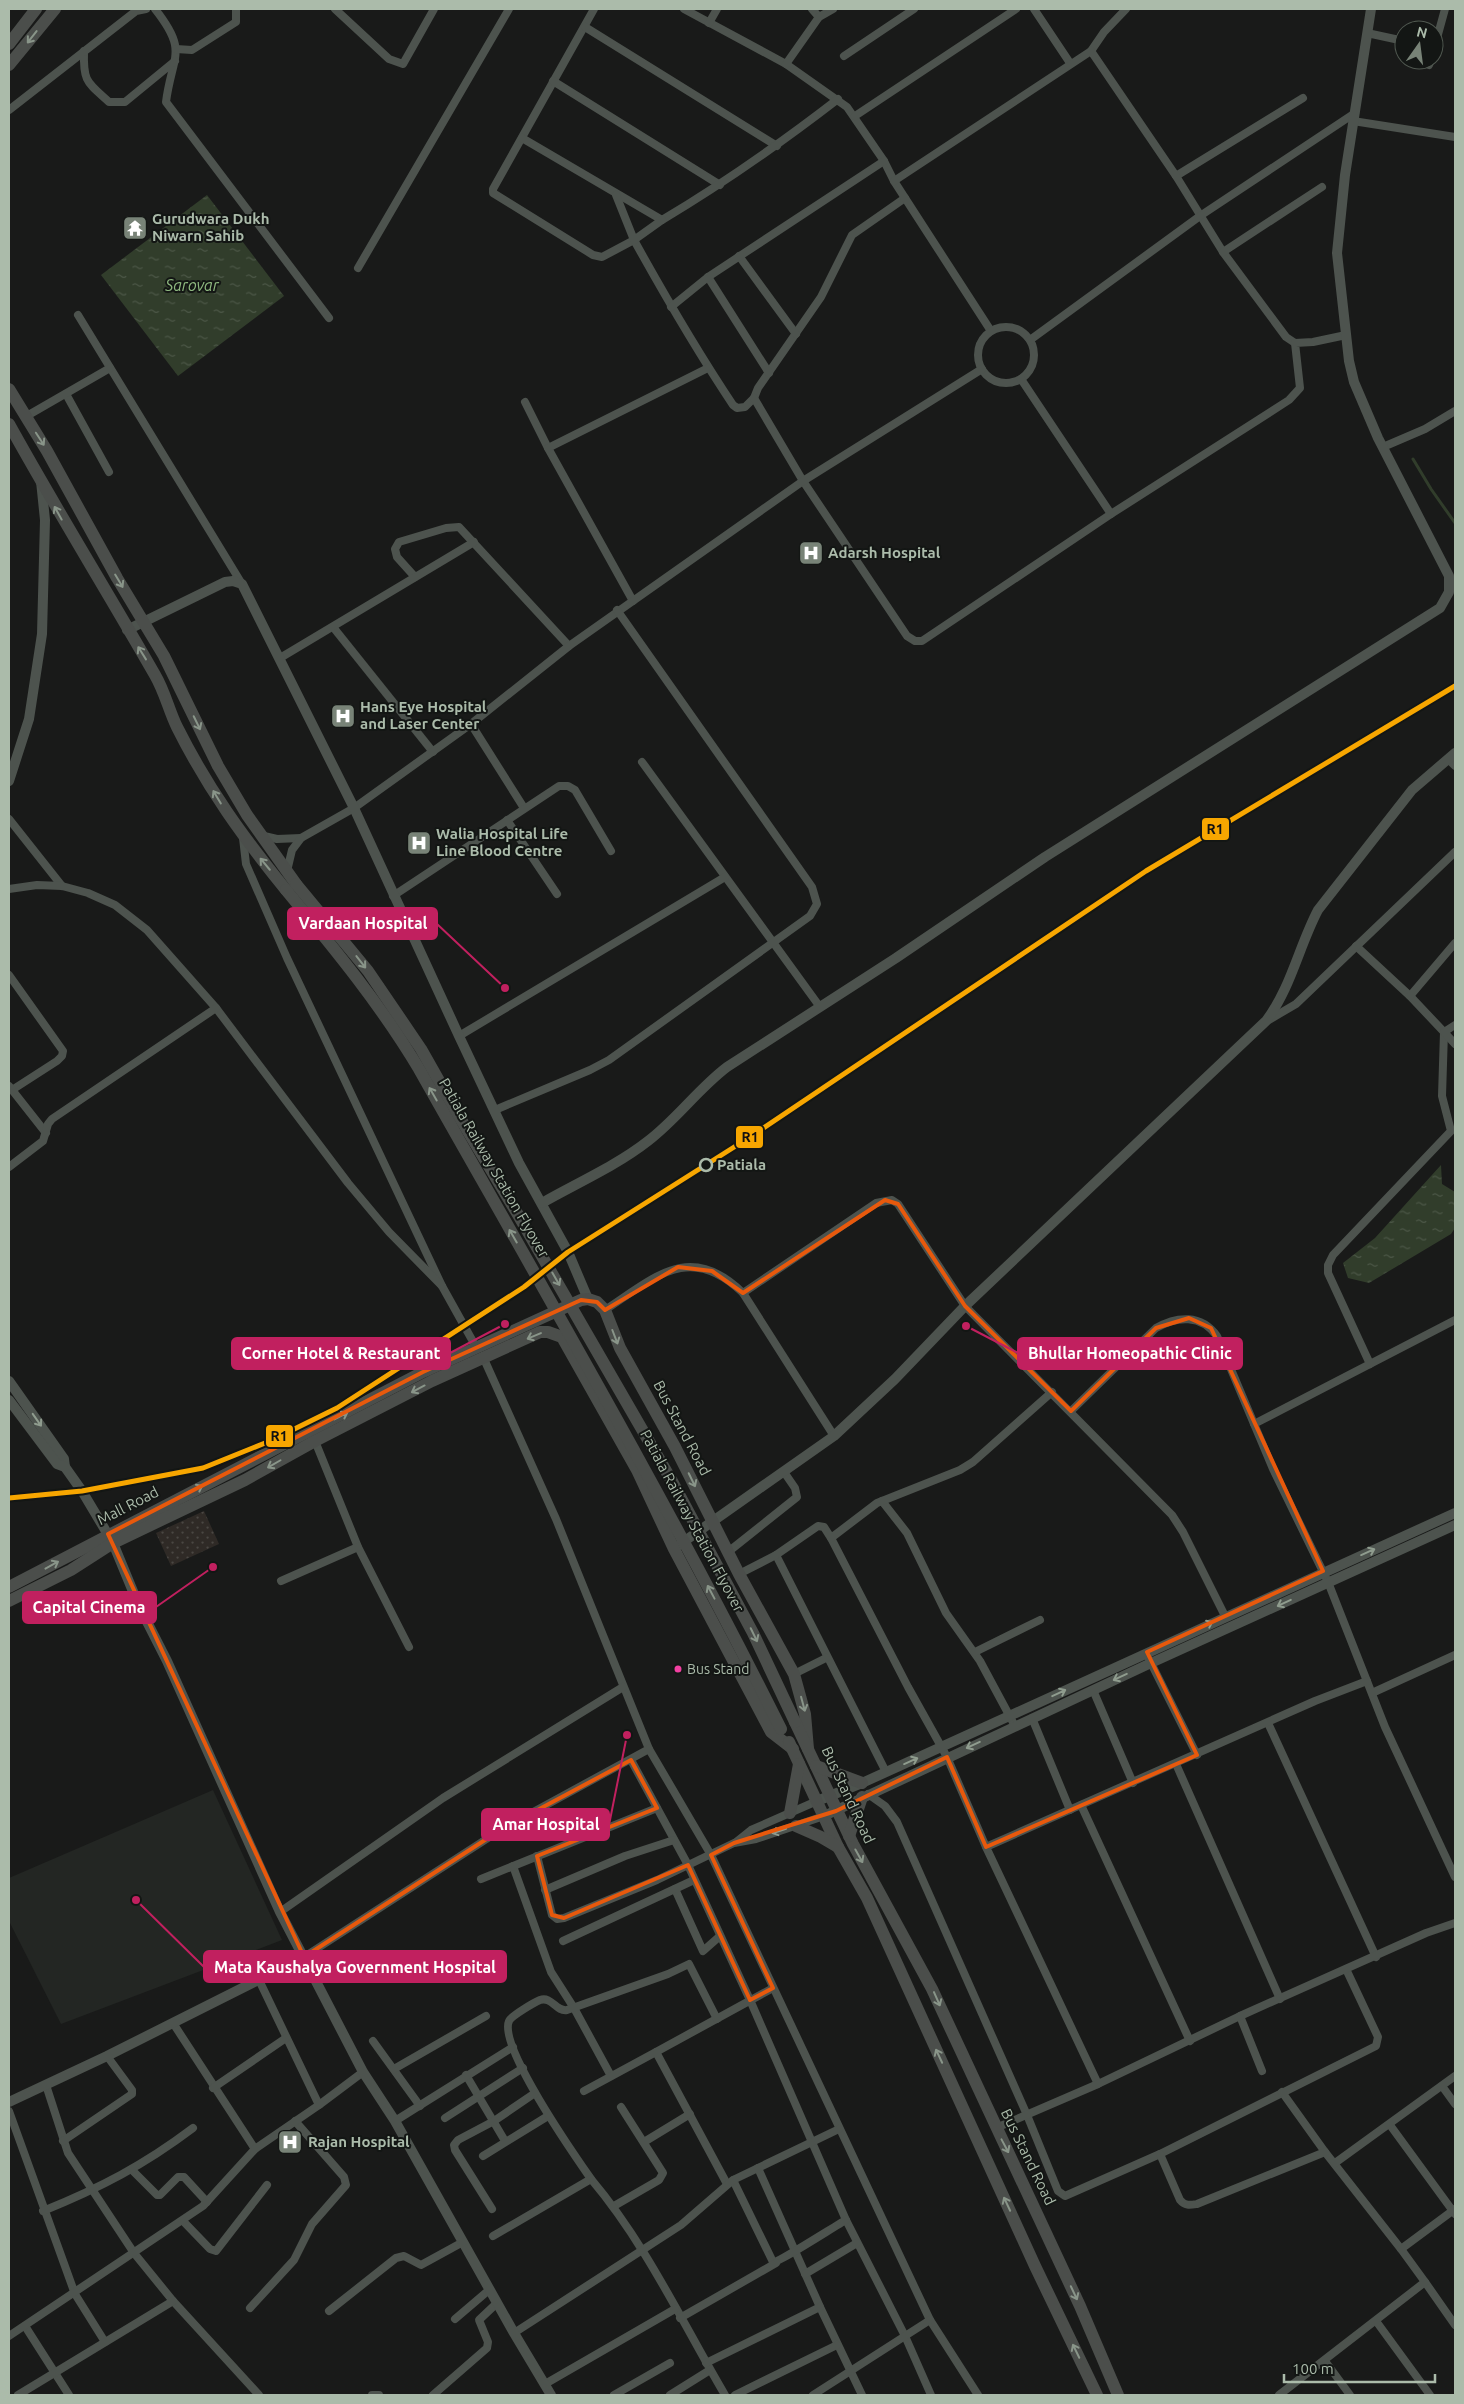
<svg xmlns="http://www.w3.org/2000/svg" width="1464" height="2404" font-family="Ubuntu,sans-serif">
<defs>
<pattern id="grass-dots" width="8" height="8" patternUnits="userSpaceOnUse" patternTransform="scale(1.25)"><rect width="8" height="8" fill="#2f2a26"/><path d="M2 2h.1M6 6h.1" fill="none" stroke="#4a4743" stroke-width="1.8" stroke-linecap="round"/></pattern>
<pattern id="water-ripples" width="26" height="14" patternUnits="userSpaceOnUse" patternTransform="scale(1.25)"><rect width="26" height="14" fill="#313d2b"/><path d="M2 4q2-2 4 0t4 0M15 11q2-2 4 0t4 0" fill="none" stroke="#4c5747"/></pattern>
</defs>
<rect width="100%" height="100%" fill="#191a19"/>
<!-- built -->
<path fill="#232623" d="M213,1790l69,150 -221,84 -52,-103v-43z"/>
<!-- grass -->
<path fill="url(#grass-dots)" d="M204,1511l15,33 -48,22 -15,-33z"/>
<!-- water -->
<g fill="url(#water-ripples)">
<path d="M207,195l77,101 -106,80 -77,-101z"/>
<path d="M1441,1165l1,19 13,8v36l-4,6 -82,49 -21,-5 -5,-15 32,-25z"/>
</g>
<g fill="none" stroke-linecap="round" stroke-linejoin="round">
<!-- stream -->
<path stroke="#313d2b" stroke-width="3" d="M1413,459l18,30 24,34"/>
<!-- minor -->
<g stroke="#4d534e" stroke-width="8">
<path d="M155,9c34,43 17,46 11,93l163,216"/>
<path d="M335,9l54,50 14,5 31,-55"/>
<path d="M594,9l-101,180v4l100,62 9,2 32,-17c31,56 63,111 99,165l4,3 8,-1 9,-9 4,-10 63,-91 31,-62 53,-37"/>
<path d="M684,9l102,55 61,43 37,54 10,20 97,150"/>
<path d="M812,9l7,8"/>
<path d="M1034,9l36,54"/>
<path d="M709,23l8,-14"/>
<path d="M585,27l192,119"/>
<path d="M1367,33l37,8"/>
<path d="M176,49l16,1 44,-28v-13"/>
<path d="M1434,49l11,-40"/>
<path d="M84,51c-1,31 3,31 25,51h16l50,-41"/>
<path d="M1091,51l13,-19 22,-23"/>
<path d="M844,56l70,-47"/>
<path d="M786,64l33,-47 14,-8"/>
<path d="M1429,65l2,-5"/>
<path d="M553,81l167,104"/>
<path d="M9,110l127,-99 10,-2"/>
<path d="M855,116l161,-107"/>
<path d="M1353,121l102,16"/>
<path d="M522,138l140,82c62,-37 119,-77 176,-121"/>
<path d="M1176,176l127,-78"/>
<path d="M894,181l197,-130 85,125 47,76 63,85 9,6"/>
<path d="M616,195l18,45 28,-20"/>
<path d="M1223,252l99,-65"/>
<path d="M739,256l57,78"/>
<path d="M358,268l151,-259"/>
<path d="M708,277l61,96"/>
<path d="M671,307l37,-30 176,-116"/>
<path d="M78,315l164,269"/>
<circle cx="1006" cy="355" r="28"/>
<path d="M1030,340l170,-124 155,-103"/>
<path d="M1021,379l90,135"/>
<path d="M66,394l43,78"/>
<path d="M754,398l49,83 104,155 8,5h7l189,-127 178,-114 11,-12 -5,-45 18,-1 33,-7"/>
<path d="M525,402l23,46 85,153"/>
<path d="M25,417l85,-49"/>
<path d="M1383,447l42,-18 30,-18"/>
<path d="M548,448l160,-80"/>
<path d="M415,577l-18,-20 -2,-8 4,-7 47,-14 13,-1 110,119"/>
<path d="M333,627l100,125"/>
<path d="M280,658l194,-116"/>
<path d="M471,724l53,84"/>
<path d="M1448,759l7,7"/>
<path d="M642,762l178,245"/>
<path d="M9,819l53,67"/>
<path d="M507,820l50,74"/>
<path d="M264,836l13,3 24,-1"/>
<path d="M243,838l3,26 41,94 155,328 34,61"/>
<path d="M287,871l5,-21 9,-12 53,-30 117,-84 98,-78 234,-165 179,-112"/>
<path d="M9,889l28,-4 25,1 26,7 27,12 32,25 69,78 132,175 41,49 53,54"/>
<path d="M393,896l166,-110h9l7,4 36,61"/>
<path d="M1356,946l54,50 34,36 -2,64 9,35 -118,124 -5,10v8l42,91"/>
<path d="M9,975l54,76 -1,5 -5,5 -45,29"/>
<path d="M1410,996l45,-53"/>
<path d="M1267,1021l29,-17 159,-152"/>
<path d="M1455,1025l-11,7 11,12"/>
<path d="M459,1036l266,-159"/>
<path d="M9,1086l37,47"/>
<path d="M495,1110l95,-40 19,-10 201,-144 7,-12 -5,-17 -195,-277"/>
<path d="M9,1167l34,-26 5,-17 4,-5 164,-111"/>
<path d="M743,1293l91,143"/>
<path d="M605,1310c49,-32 85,-69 138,-17l133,-90 16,-3 6,4 67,102 207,209 11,17 42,84"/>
<path d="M484,1359l72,160 93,230"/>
<path d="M1071,1411l85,-83c21,-12 45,-14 61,8l56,133 55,113 57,145 70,150"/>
<path d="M1254,1424l201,-104"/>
<path d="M315,1441l43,106 51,100"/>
<path d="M882,1501l25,32 39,80 34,48 35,65"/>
<path d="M831,1538l77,149 39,70 39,90"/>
<path d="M728,1552l69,-55 -2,-9 -11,-16"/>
<path d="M776,1555l110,217"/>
<path d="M739,1574l37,-19 42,-29 6,1 7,11 46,-35 83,-33 13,-8 79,-70"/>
<path d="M281,1581l77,-34"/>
<path d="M975,1652l65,-32"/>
<path d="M1149,1659l48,96"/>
<path d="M794,1674l32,-16"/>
<path d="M1093,1690l40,93"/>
<path d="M1372,1693l83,-38"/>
<path d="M1032,1718l38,92"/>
<path d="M1268,1723l108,234"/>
<path d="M631,1760l57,105 62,135 96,220 59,116 26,59"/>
<path d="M1176,1764l104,235"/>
<path d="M868,1794l17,12 12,16 130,293 31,76 7,5 95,-42 216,-108 2,-9 -32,-68"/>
<path d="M1081,1805l109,236"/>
<path d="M736,1842l15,-12 66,-29"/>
<path d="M537,1856l15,59 5,4 7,-1 93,-38 77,-37 22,-4 68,-23"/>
<path d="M513,1866l38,106 23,36 37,68"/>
<path d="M481,1879l176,-71"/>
<path d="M675,1889l28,62 17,-15"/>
<path d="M545,1890l80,-34 49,-16"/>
<path d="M280,1912l163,-114 180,-111"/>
<path d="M563,1941l131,-61"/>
<path d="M304,1957l198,-128 147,-80 62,106 219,465 48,75"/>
<path d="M259,1980l60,125"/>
<path d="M1240,2016l22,55"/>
<path d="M173,2023l82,126"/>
<path d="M373,2041l47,65"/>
<path d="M656,2052l117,-64"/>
<path d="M394,2069l92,-53"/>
<path d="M466,2075l39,66"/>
<path d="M1098,2084l-112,-237 329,-146 52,-20"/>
<path d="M46,2085l22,68 66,100 39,48 86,94"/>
<path d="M1442,2086l13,18"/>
<path d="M213,2088l73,-50"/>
<path d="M584,2091l72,-39 71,132"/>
<path d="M1282,2092l43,60 76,97"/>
<path d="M9,2111l66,183 30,48"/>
<path d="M445,2118l78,-50"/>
<path d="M395,2121l118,-74"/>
<path d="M1390,2125l65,89"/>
<path d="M996,2128l102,-44 142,-68 186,-83 29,-10"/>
<path d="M63,2141l69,-47v-4l-25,-34"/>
<path d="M644,2142l46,-28"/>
<path d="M1160,2154l20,46c5,6 10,5 17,4l128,-52"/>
<path d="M483,2156l65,-40"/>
<path d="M1335,2163l120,-87"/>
<path d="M758,2168l62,139 42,88"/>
<path d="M132,2170l25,25h3l18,-18h6l23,25"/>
<path d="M591,2179c-16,-23 -93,-133 -82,-158 2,-5 26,-19 31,-21 12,-4 16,12 27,10l101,-36 21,-10 28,55"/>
<path d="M733,2180l40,82c5,1 62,-36 73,-42"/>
<path d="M614,2206l45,-26 4,-7 -42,-66"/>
<path d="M492,2209l-37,-59 -1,-5 4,-5 36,-19 41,-28"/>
<path d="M43,2211c57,-23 101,-46 150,-83"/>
<path d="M183,2221l27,28 6,2 51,-66"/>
<path d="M493,2236l98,-57c55,65 91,143 134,216"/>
<path d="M805,2274l52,-31"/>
<path d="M1425,2282l30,43"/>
<path d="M250,2308l44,-48 18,-36 34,-39 -2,-8 -49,-56"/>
<path d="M329,2311l67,-53 8,-2 17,9 42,-23"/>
<path d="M680,2318l96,-55"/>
<path d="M455,2319l34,-29"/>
<path d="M1376,2321l54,74"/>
<path d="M25,2326l44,69"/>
<path d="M514,2333l167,-108 52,-45 106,-51"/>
<path d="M9,2336l194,-130 52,-57 64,-44 44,-33"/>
<path d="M1325,2361l25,34"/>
<path d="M706,2363l114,-56"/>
<path d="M545,2384l130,-75"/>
<path d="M18,2395l155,-94"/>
<path d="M372,2395h7"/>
<path d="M433,2395l54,-47 1,-6 -9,-22 18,-17"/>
<path d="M614,2395l56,-32"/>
<path d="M670,2395l40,-25"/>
<path d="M735,2395l102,-50"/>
<path d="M813,2395l117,-75"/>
<path d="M1279,2395l146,-113 -24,-33 54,-40"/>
</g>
<!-- tertiary -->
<g stroke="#4d534e" stroke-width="10">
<path d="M127,630l98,-48 8,-1 9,3 112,224 105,228 60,127 49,89 20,47"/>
<path d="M9,781l20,-62 13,-85 3,-114 -4,-39"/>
<path d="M542,1203c35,-20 74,-37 106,-62 29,-22 50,-52 79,-74l169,-109 149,-101 395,-249 9,-16v-16l-71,-138 -24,-56 -5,-21 -12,-108 8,-78 26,-166"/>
<path d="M9,1381l55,78 1,8"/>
<path d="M9,1400l48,64 8,3 17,24 31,52 26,63 28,55 113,251 83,160 32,49 119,212 37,62"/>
<path d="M679,1545l155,-109 61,-57 70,-73 301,-285c25,-33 33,-75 52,-111l94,-120 43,-37"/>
<path d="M817,1801l45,-18 593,-270"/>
<path d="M824,1816l327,-153 304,-138"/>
<path d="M9,2102l98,-46 197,-99"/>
</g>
<!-- primary -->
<g stroke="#4b4e4b" stroke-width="12">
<path d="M9,44l27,-35"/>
<path d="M9,65l46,-56"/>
<path d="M9,389l38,62 70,127 47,78 54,110 29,49 49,69"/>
<path d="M9,424c47,85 98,167 146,251 10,17 14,36 22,52 31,62 66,110 109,163"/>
<path d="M9,1587l414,-215 158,-72 7,-1 9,3 8,8 15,38 55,99 64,127 55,100 11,40 3,35"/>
<path d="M9,1601l62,-31 42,-27 132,-63 70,-39 117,-60 108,-49h8l14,5 75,133 37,79 97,183 22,17"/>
<path d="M795,1722l58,122 79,145 148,317 38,89"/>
<path d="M789,1742l49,105 29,51 168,368 62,129"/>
<path d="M816,1766l46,17"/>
<path d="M790,1813l9,-49"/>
<path d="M796,1826l25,11 17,10"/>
<path d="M849,1836l13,-39"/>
</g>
<!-- primary-bridge -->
<g stroke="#4b4e4b" stroke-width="12">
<path d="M296,884l72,87 53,78 39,69 57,95 156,270 80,150 42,89"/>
<path d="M286,890c47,57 95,115 133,179 123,218 250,435 362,660"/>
</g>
<defs>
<path id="rail-1" d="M9,1498l73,-7 121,-23 67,-27 67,-33 187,-121 44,-35 182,-115 396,-266 309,-185"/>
</defs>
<!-- rail-1 casing -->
<use href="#rail-1" stroke="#131614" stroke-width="9"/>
<!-- rail-1 -->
<use href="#rail-1" stroke="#f7a600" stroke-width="5"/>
</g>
<!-- one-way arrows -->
<defs><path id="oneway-shaft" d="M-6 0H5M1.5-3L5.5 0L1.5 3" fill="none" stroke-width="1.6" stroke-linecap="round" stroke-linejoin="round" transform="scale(1.25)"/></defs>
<g stroke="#899589">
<use href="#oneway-shaft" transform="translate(32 37) rotate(128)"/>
<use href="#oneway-shaft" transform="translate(40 439) rotate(57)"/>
<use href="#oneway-shaft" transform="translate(58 513) rotate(-119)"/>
<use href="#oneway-shaft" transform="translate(119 581) rotate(59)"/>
<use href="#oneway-shaft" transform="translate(142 653) rotate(-122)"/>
<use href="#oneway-shaft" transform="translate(197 723) rotate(64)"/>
<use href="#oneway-shaft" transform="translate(217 797) rotate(-121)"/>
<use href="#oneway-shaft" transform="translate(265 864) rotate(-130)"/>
<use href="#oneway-shaft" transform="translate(361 962) rotate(52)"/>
<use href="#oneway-shaft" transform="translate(433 1094) rotate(-120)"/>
<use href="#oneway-shaft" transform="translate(513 1236) rotate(-120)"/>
<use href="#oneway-shaft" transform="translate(556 1279) rotate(60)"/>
<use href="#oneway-shaft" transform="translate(534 1336) rotate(157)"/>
<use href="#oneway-shaft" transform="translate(615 1337) rotate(69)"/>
<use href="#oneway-shaft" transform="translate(418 1389) rotate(152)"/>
<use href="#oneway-shaft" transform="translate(341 1416) rotate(-27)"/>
<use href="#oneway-shaft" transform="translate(274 1464) rotate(150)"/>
<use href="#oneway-shaft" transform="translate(692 1480) rotate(64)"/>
<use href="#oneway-shaft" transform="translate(196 1489) rotate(-27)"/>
<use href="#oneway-shaft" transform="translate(52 1565) rotate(-29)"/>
<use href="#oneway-shaft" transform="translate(711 1592) rotate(-118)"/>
<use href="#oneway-shaft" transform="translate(754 1635) rotate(64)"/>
<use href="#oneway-shaft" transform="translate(803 1704) rotate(75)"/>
<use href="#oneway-shaft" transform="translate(859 1856) rotate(61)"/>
<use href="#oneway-shaft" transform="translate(937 1999) rotate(66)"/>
<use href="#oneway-shaft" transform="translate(939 2056) rotate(-115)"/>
<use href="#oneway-shaft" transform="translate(1005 2146) rotate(62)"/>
<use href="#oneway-shaft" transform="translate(1007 2204) rotate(-115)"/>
<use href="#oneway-shaft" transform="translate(1074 2293) rotate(65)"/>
<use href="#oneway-shaft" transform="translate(1076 2351) rotate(-116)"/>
</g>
<g stroke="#8f9c8e">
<use href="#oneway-shaft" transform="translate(37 1420) rotate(55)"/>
<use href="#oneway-shaft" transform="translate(1368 1552) rotate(-24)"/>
<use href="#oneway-shaft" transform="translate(1284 1603) rotate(155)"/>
<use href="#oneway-shaft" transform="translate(1206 1625) rotate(-25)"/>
<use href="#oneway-shaft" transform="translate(1120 1677) rotate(155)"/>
<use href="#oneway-shaft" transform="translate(1059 1693) rotate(-25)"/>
<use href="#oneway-shaft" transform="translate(973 1745) rotate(155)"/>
<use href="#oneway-shaft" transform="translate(911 1761) rotate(-24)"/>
<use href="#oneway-shaft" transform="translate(779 1831) rotate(162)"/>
</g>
<!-- marked area -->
<path fill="none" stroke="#e8590c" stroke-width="4" stroke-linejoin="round" d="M885,1200l13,4 67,102 106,105 85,-83 33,-10 22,10 112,243 -176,81 50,103 -211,92 -39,-90 -111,54 -102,32 -23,12 62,133 -23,12 -62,-135 -124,53 -12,-3 -15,-59 120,-48 -26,-48 -129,69 -198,128 -196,-423 315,-162 158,-72 16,2 8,8 73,-43 34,4 31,22z"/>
<!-- icons -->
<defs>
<symbol id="temple-square" viewBox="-11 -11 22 22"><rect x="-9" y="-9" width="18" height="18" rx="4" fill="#788377" stroke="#131614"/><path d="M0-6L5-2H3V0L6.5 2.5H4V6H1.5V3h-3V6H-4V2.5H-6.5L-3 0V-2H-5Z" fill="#fff"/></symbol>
<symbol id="hospital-square" viewBox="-11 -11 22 22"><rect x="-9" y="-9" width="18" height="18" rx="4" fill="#788377" stroke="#131614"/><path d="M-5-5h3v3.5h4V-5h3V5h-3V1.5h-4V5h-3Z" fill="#fff"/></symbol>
</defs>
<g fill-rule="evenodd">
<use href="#temple-square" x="121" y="214" width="28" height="28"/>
<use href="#hospital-square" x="797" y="539" width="28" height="28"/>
<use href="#hospital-square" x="329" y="702" width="28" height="28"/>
<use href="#hospital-square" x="405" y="829" width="28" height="28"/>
<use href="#hospital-square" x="276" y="2128" width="28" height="28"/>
</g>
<!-- markers -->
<circle fill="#131614" stroke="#abbbaa" stroke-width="2.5" cx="706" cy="1165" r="6"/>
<circle fill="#f240a1" stroke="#131614" stroke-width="2" cx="678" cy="1669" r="4.5"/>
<g text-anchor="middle" stroke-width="4" stroke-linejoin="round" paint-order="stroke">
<!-- bus labels -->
<g font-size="14" fill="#abbbaa" stroke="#131614" text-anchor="start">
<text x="687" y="1674">Bus Stand</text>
</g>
<!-- poi labels -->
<g font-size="15" font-weight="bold" fill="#abbbaa" stroke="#131614" text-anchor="start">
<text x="152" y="224">Gurudwara Dukh<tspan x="152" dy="17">Niwarn Sahib</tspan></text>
<text x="828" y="558">Adarsh Hospital</text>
<text x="360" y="712">Hans Eye Hospital<tspan x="360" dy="17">and Laser Center</tspan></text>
<text x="436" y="839">Walia Hospital Life<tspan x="436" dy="17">Line Blood Centre</tspan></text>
<text x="308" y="2147">Rajan Hospital</text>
</g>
<!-- stop labels -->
<g font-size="15" font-weight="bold" fill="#abbbaa" stroke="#131614" text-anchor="start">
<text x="717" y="1170">Patiala</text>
</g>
<!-- street labels -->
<g font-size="15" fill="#abbbaa" stroke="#131614">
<text transform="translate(494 1168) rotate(60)" y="5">Patiala Railway Station Flyover</text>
<text transform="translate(682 1428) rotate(62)" y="5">Bus Stand Road</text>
<text transform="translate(128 1506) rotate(-27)" y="5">Mall Road</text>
<text transform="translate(692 1521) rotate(62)" y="5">Patiala Railway Station Flyover</text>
<text transform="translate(848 1795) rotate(65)" y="5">Bus Stand Road</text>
<text transform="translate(1028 2157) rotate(64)" y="5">Bus Stand Road</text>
</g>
<!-- water labels -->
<g font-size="16" font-style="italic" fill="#8eb87f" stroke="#131614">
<text x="192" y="291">Sarovar</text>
</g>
</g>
<!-- callouts -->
<path fill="none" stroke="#c1205f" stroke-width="2" d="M505 988L437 924M505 1324L450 1353M966 1326L1018 1353M213 1567L156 1607M627 1735L609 1825M136 1900L204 1967"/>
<g fill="#c1205f" stroke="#131614" stroke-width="2">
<circle cx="505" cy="988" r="5"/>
<circle cx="505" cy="1324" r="5"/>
<circle cx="966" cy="1326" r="5"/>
<circle cx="213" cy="1567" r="5"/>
<circle cx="627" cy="1735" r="5"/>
<circle cx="136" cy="1900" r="5"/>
</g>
<g fill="#c1205f" stroke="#c1205f" stroke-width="2">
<rect x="288" y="908" width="149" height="31" rx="5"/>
<rect x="232" y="1338" width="218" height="31" rx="5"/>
<rect x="1018" y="1338" width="224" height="31" rx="5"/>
<rect x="23" y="1592" width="133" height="31" rx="5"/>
<rect x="482" y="1809" width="127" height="31" rx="5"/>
<rect x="204" y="1951" width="302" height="31" rx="5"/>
</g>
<g font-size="16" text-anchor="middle" font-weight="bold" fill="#fff">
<text x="363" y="929">Vardaan Hospital</text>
<text x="341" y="1359">Corner Hotel &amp; Restaurant</text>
<text x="1130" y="1359">Bhullar Homeopathic Clinic</text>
<text x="89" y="1613">Capital Cinema</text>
<text x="546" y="1830">Amar Hospital</text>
<text x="355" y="1973">Mata Kaushalya Government Hospital</text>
</g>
<g stroke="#131614" stroke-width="2">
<rect x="1201" y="817" width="29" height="24" rx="5" fill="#f7a600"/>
<rect x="735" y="1125" width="29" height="24" rx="5" fill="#f7a600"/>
<rect x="265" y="1424" width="29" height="24" rx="5" fill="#f7a600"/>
</g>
<g font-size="14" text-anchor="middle" font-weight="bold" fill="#111">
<text x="1215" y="834">R1</text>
<text x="750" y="1142">R1</text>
<text x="279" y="1441">R1</text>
</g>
<!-- border -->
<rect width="1464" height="2404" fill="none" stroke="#abbbaa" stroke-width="20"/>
<!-- north arrow -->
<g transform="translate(1419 45) rotate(14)"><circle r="24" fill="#131614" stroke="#505850"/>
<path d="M0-4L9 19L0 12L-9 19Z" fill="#788377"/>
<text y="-8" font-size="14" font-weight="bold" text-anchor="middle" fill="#abbbaa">N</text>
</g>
<!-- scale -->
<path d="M1284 2374v8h151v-8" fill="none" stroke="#abbbaa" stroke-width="2.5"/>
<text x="1292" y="2374" font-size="15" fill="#abbbaa" stroke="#131614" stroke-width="4" paint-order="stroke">100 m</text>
</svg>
